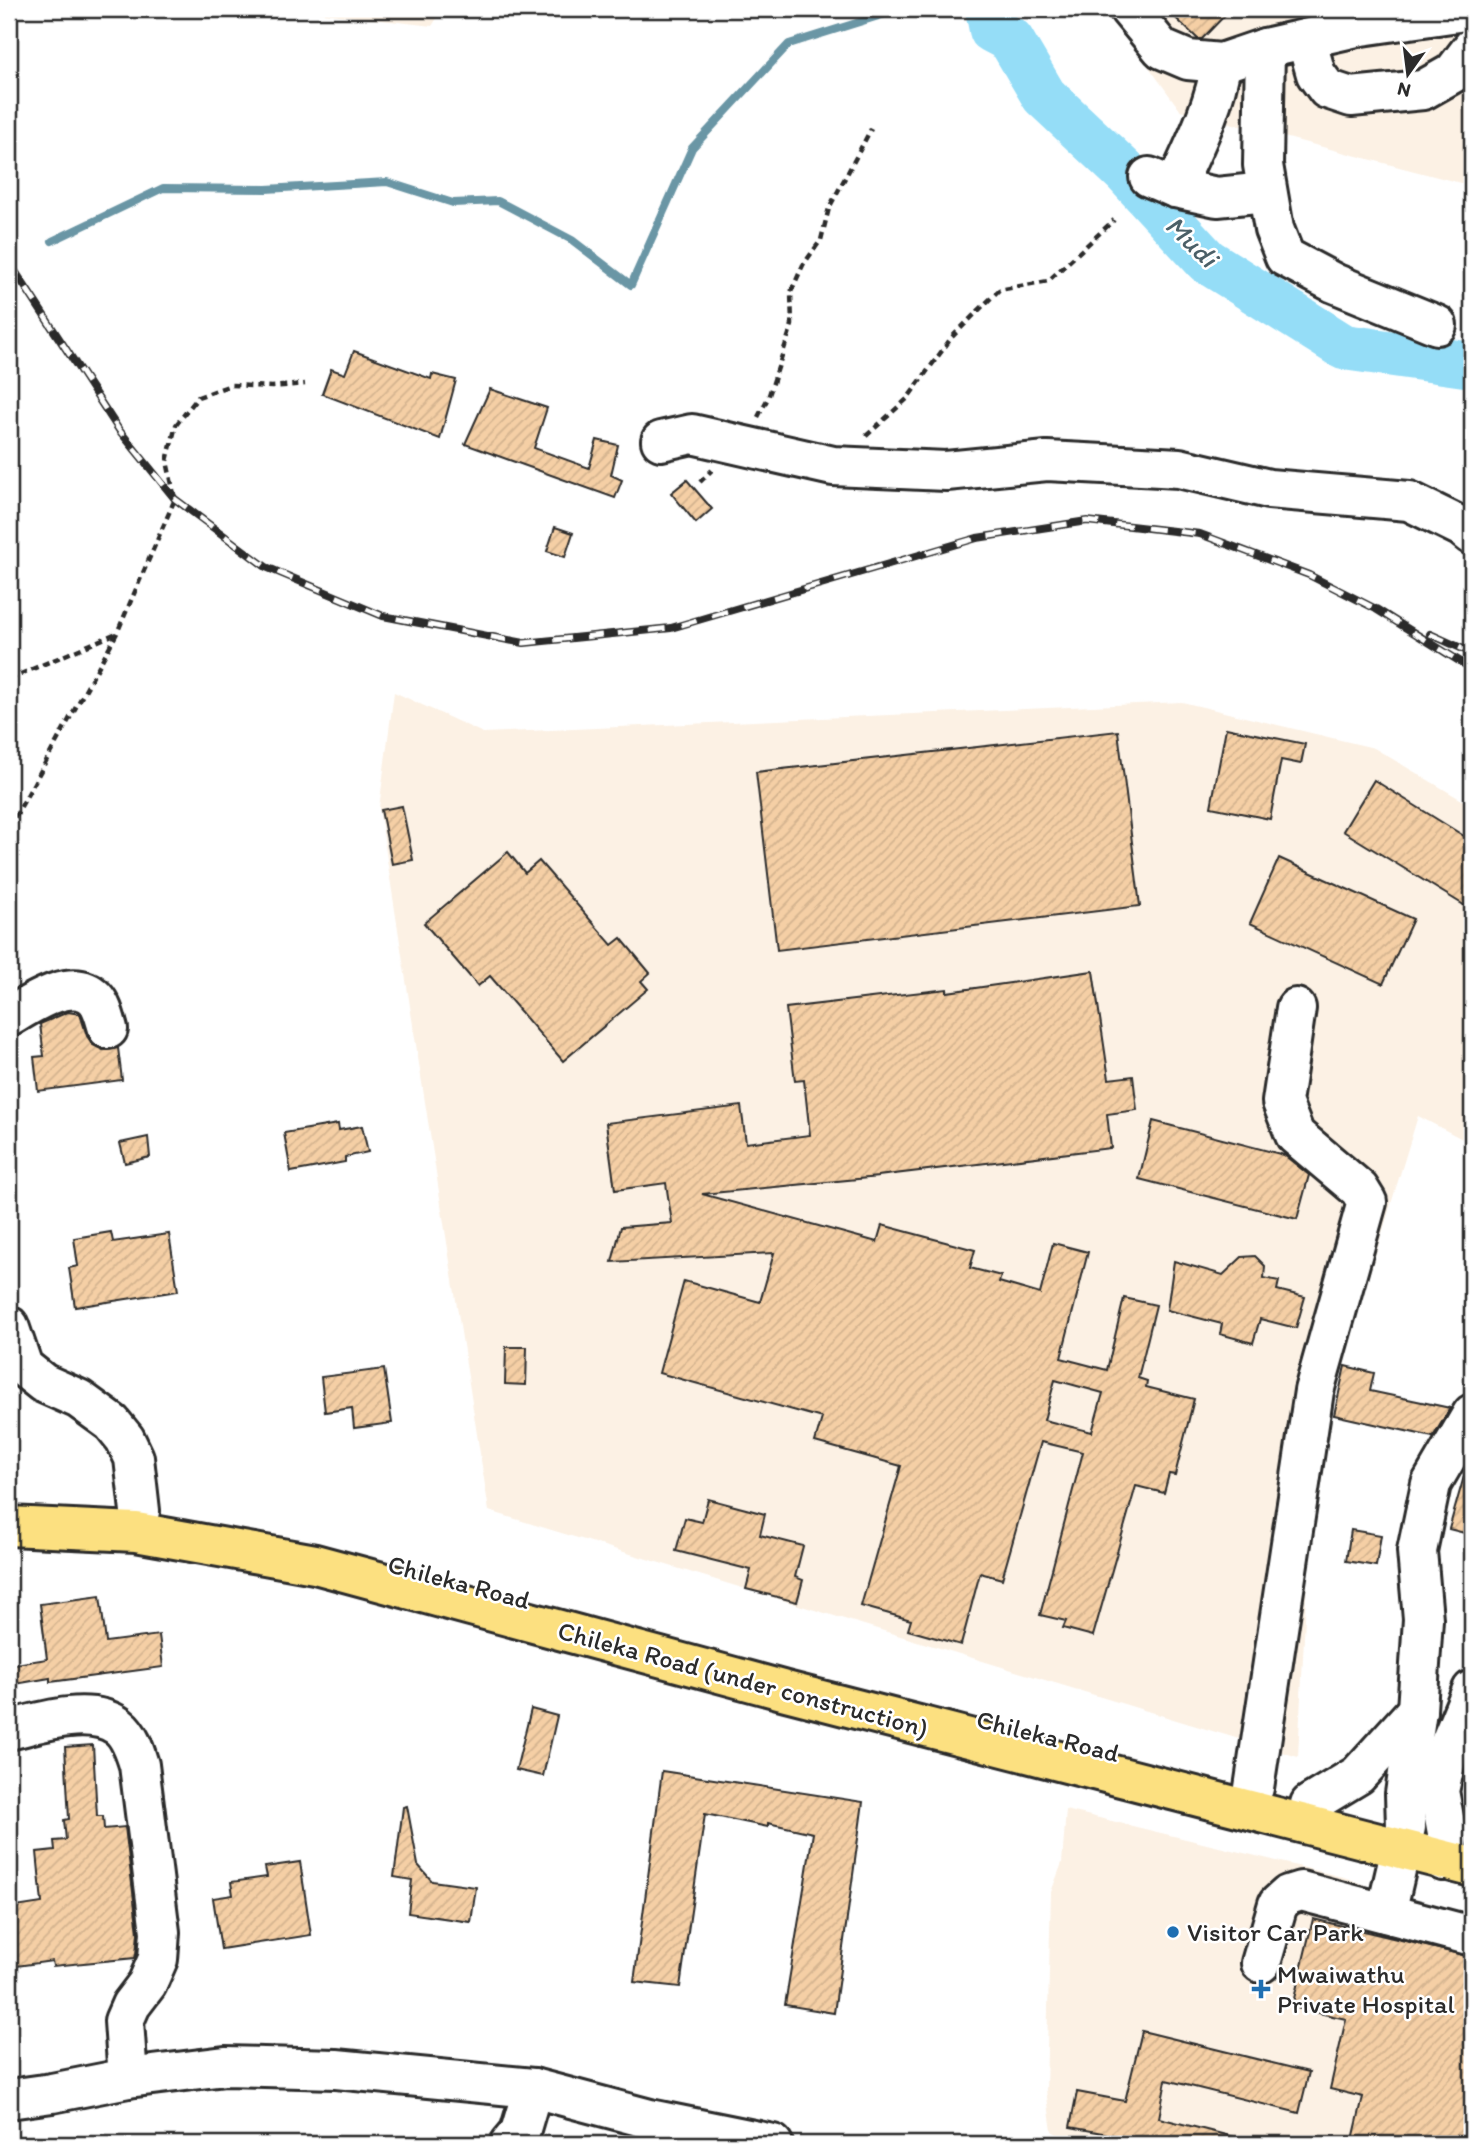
<svg xmlns="http://www.w3.org/2000/svg" width="1481" height="2153" font-family="Itim,sans-serif">
<defs>
<pattern id="building-hatch" width="6" height="6" patternUnits="userSpaceOnUse" patternTransform="scale(1.75)"><rect width="6" height="6" fill="#f5cfa5"/><path d="M-1 1l2-2M0 6l6-6M5 7l2-2" fill="none" stroke="#d2b28e"/></pattern>
</defs>
<rect width="100%" height="100%" fill="#fff"/>
<filter id="ink" filterUnits="userSpaceOnUse"><feTurbulence type="fractalNoise" baseFrequency=".0143" numOctaves="2"/><feDisplacementMap in="SourceGraphic" scale="14" xChannelSelector="R" yChannelSelector="G"/><feConvolveMatrix kernelMatrix="1 2 1 2 8 2 1 2 1" color-interpolation-filters="sRGB"/></filter>
<g filter="url(#ink)">
<!-- built -->
<g fill="#fcf1e4">
<path d="M289,9h154l-11,17z"/>
<path d="M1107,9h365v177l-292,-76z"/>
<path d="M394,692l89,41 699,-31 192,46 98,58v338l-54,-28 -105,342 -15,299 -809,-246 -110,-703z"/>
<path d="M1066,1810l281,68 71,28 54,12v226h-404v-3l-16,-10 -6,-41 5,-198 11,-29z"/>
</g>
<g fill="none" stroke-linecap="round" stroke-linejoin="round">
<!-- stream -->
<g stroke="#6b96a5" stroke-width="8">
<path d="M957,9h14l54,54 39,67 69,69 121,101 111,58 94,19 13,-6"/>
<path d="M52,241l111,-53 103,1 121,-7 66,21 45,-2 74,39 59,45 61,-137 97,-104 112,-35"/>
</g>
<!-- river -->
<path stroke="#95ddf7" stroke-width="46" d="M988,9l4,21 19,10 33,56 81,76 82,89 137,86 128,18"/>
</g>
<!-- building -->
<g fill="url(#building-hatch)" stroke="#2b2b2b" stroke-width="2" fill-rule="evenodd">
<path d="M1166,9h65l-29,30h-4z"/>
<path d="M354,351l77,28 1,-5 24,6 -16,59 -118,-45 9,-25 14,5z"/>
<path d="M490,389l57,19 -13,40 55,20 8,-28 21,5 -7,30 11,5 -7,18 -150,-54z"/>
<path d="M687,480l25,29 -16,14 -25,-30z"/>
<path d="M555,527l18,6 -8,24 -18,-6z"/>
<path d="M1226,728l79,16 -4,20 -20,-4 -11,59 -59,-12z"/>
<path d="M1118,731l22,175 -363,44 -21,-178z"/>
<path d="M1374,780l98,61v69l-129,-79z"/>
<path d="M402,806l11,54 -21,4 -11,-54z"/>
<path d="M508,852l17,21 14,-12 73,84 9,-7 29,35 -9,8 7,8 -85,72 -73,-85 -12,10 -54,-63z"/>
<path d="M1279,858l134,61 -30,65 -133,-61z"/>
<path d="M1093,971l16,108 24,-3 4,34 -30,4 4,34 -233,28v1l-176,17 175,48 5,-17 93,25 -5,18 31,8 -2,6 41,12 13,-51 35,9 -27,106 46,12 17,-72 32,7 -18,73 9,3 -1,6 48,12 -19,76 -6,-1 -5,19 -28,-7 -43,150 -30,-8 3,-7 -26,-6 43,-163 -42,-10 -39,137 -22,-6 -19,72 -53,-15 3,-10 -50,-14 40,-140 -86,-24 7,-24 -163,-45 25,-92 76,21 14,-49 -162,9 9,-35 51,-4 -6,-40 -51,7 -9,-67 135,-17 5,37 64,-8 -6,-55 -9,1 -9,-73 161,-19v3zM1055,1380l48,13 -11,39 -48,-12z"/>
<path d="M68,1012l12,2 7,22 6,9 10,5 15,-2 4,32 -84,11 -4,-34 10,-1 -4,-32z"/>
<path d="M1153,1121l131,34 25,20 -12,44 -158,-40z"/>
<path d="M338,1124l1,6 23,-4 6,26 -23,5v5l-54,10 -7,-39z"/>
<path d="M148,1137l2,20 -25,6 -5,-20z"/>
<path d="M111,1232l2,10 56,-8 9,57 -103,16 -6,-39 9,-2 -4,-28z"/>
<path d="M1255,1256l10,10 -1,12 15,3 -2,9 28,7 -9,31 -36,-9 -7,24 -33,-9 2,-10 -55,-14 7,-49 49,14 19,-18z"/>
<path d="M506,1347h21l-1,38 -21,-1z"/>
<path d="M1345,1366l29,7 -4,18 80,17 -17,29 -99,-22z"/>
<path d="M384,1369l8,54 -38,5 -2,-20 -27,4 -4,-35z"/>
<path d="M1467,1466l5,1v68l-23,-6z"/>
<path d="M708,1499l57,15 -5,21 43,11 -8,31 8,3 -6,22 -51,-13 5,-19 -75,-19 9,-33 17,4z"/>
<path d="M1351,1530l30,5 -5,31 -30,-5z"/>
<path d="M100,1596l6,46 53,-7 4,32 -113,15v-4l-41,7v-20l38,-6 -7,-55z"/>
<path d="M531,1709l26,7 -14,60 -27,-6z"/>
<path d="M93,1745l4,71h6l1,13 21,-2 13,106 -2,21 -1,4 -82,8 -1,-5 -43,6v-59l33,-5 -5,-51 18,-2 -1,-9 12,-1 -2,-20 5,-1 -4,-72z"/>
<path d="M662,1771l201,31 -29,211 -49,-8 28,-172 -45,-10v4l-63,-13 -25,173 -46,-5z"/>
<path d="M407,1806l11,59 14,16 44,6 -5,35 -63,-9 4,-33 -18,-3 9,-70z"/>
<path d="M300,1862l11,73 -90,14 -8,-51 20,-3 -2,-13 36,-5 -2,-10z"/>
<path d="M1313,1919l159,38v187h-120l11,-47 -33,-8 16,-70 -54,-12z"/>
<path d="M1142,2031l167,41 -10,41 -133,-33 -7,38 75,19 -1,7h-71l-92,-17 7,-35 48,9z"/>
</g>
<g fill="none" stroke-linecap="round" stroke-linejoin="round">
<defs>
<g id="minor">
<path d="M1129,9l33,40 26,11 33,3 44,-15 96,-22 111,-16"/>
<path d="M1306,39l10,35 11,15 24,8 72,-7 30,-17 19,-25"/>
<path d="M1265,48l-2,117 11,64 11,28 49,26 103,42"/>
<path d="M1149,177l26,11 42,9 49,-5"/>
<path d="M1175,188c18,-40 40,-82 46,-125"/>
<path d="M661,441l31,-7 141,32 113,5 101,-10 132,7 90,21 140,12 53,26 10,8"/>
<path d="M9,1017c22,-13 64,-42 86,-19 7,7 10,21 13,31"/>
<path d="M9,1326l14,41 20,16 36,16 33,24 13,16 9,19 6,53"/>
<path d="M9,1730c30,-8 81,-24 109,-4 12,9 17,26 21,39l21,167 -2,27 -11,25 -16,21 -7,16 4,57"/>
<path d="M1254,1788l60,-397 53,-189 -8,-13 -64,-54 -13,-33 14,-94"/>
<path d="M1310,1804l48,-29 59,-65"/>
<path d="M1443,1861l5,-22 -9,-48 11,-48 22,-53"/>
<path d="M1386,1913l20,-86 -1,-33 12,-84 6,-91 -6,-68 14,-67 41,-70"/>
<path d="M1261,1963l17,-59 10,-9 13,-4 171,45"/>
<path d="M9,2099l43,-6 76,-15 97,-12 111,3 197,19 117,31 123,25"/>
<path d="M510,2144l10,-12 13,-44"/>
</g>
<path id="highway" d="M9,1526l127,6 179,32 471,127 686,176"/>
</defs>
<!-- minor casing -->
<use href="#minor" stroke="#2b2b2b" stroke-width="44"/>
<!-- highway casing -->
<use href="#highway" stroke="#2b2b2b" stroke-width="44"/>
<!-- path -->
<g stroke="#2b2b2b" stroke-width="4.5" stroke-dasharray="7 5" stroke-linecap="butt">
<path d="M758,417l10,-19 24,-73 -1,-33 12,-27 18,-25 8,-32 42,-79"/>
<path d="M866,436l41,-37 45,-62 47,-47 49,-9 66,-61"/>
<path d="M700,482l12,-12"/>
<path d="M9,679l108,-46"/>
<path d="M9,828l108,-195 58,-134 -8,-38 9,-36 22,-28 33,-12 41,2 33,-3"/>
</g>
<!-- minor -->
<use href="#minor" stroke="#fff" stroke-width="38"/>
<!-- highway -->
<use href="#highway" stroke="#fce080" stroke-width="38"/>
<defs>
<g id="rail">
<path d="M9,262l110,168 56,69 91,68 117,49 141,27 147,-15 306,-90 110,-17 113,13 109,41 67,34 96,60"/>
<path d="M1430,634l42,19"/>
</g>
</defs>
<!-- rail casing -->
<use href="#rail" stroke="#2b2b2b" stroke-width="8"/>
<!-- rail -->
<use href="#rail" stroke="#fff" stroke-width="5" stroke-dasharray="16" stroke-linecap="butt"/>
</g>
</g>
<!-- markers -->
<g fill="#1f6fb2" stroke="#fff" stroke-width="2.5">
<circle cx="1173" cy="1932" r="7"/>
<path d="M1257.5 1978.5h7v7h7v7h-7v7h-7v-7h-7v-7h7z"/>
</g>
<g text-anchor="middle" stroke-width="5" stroke-linejoin="round" paint-order="stroke">
<!-- street labels -->
<g font-size="26" fill="#2b2b2b" stroke="#fff">
<text transform="translate(459 1582) rotate(15)" y="9">Chileka Road</text>
<text transform="translate(743 1679) rotate(15)" y="9">Chileka Road (under construction)</text>
<text transform="translate(1048 1736) rotate(14)" y="9">Chileka Road</text>
</g>
<!-- poi labels -->
<g font-size="26" fill="#2b2b2b" stroke="#fff" text-anchor="start">
<text x="1187" y="1941">Visitor Car Park</text>
<text x="1277" y="1983">Mwaiwathu<tspan x="1277" dy="30">Private Hospital</tspan></text>
</g>
<!-- water labels -->
<g font-size="28" font-style="italic" fill="#4b6068" stroke="#fff">
<text transform="translate(1192 241) rotate(44)" y="10">Mudi</text>
</g>
</g>
<!-- margin -->
<rect width="1481" height="2153" fill="none" stroke="#fff" stroke-width="35"/>
<rect x="18" y="18" width="1446" height="2118" fill="none" stroke="#2b2b2b" stroke-width="2.5" filter="url(#ink)"/>
<!-- north arrow -->
<g transform="translate(1408 74) rotate(194)" stroke="#ffffff" stroke-width="5" paint-order="stroke">
<path d="M0-5L12 26L0 18L-12 26Z" fill="#2b2b2b"/>
<text y="-10" font-size="19" font-weight="bold" text-anchor="middle" fill="#2b2b2b">N</text>
</g>
</svg>
